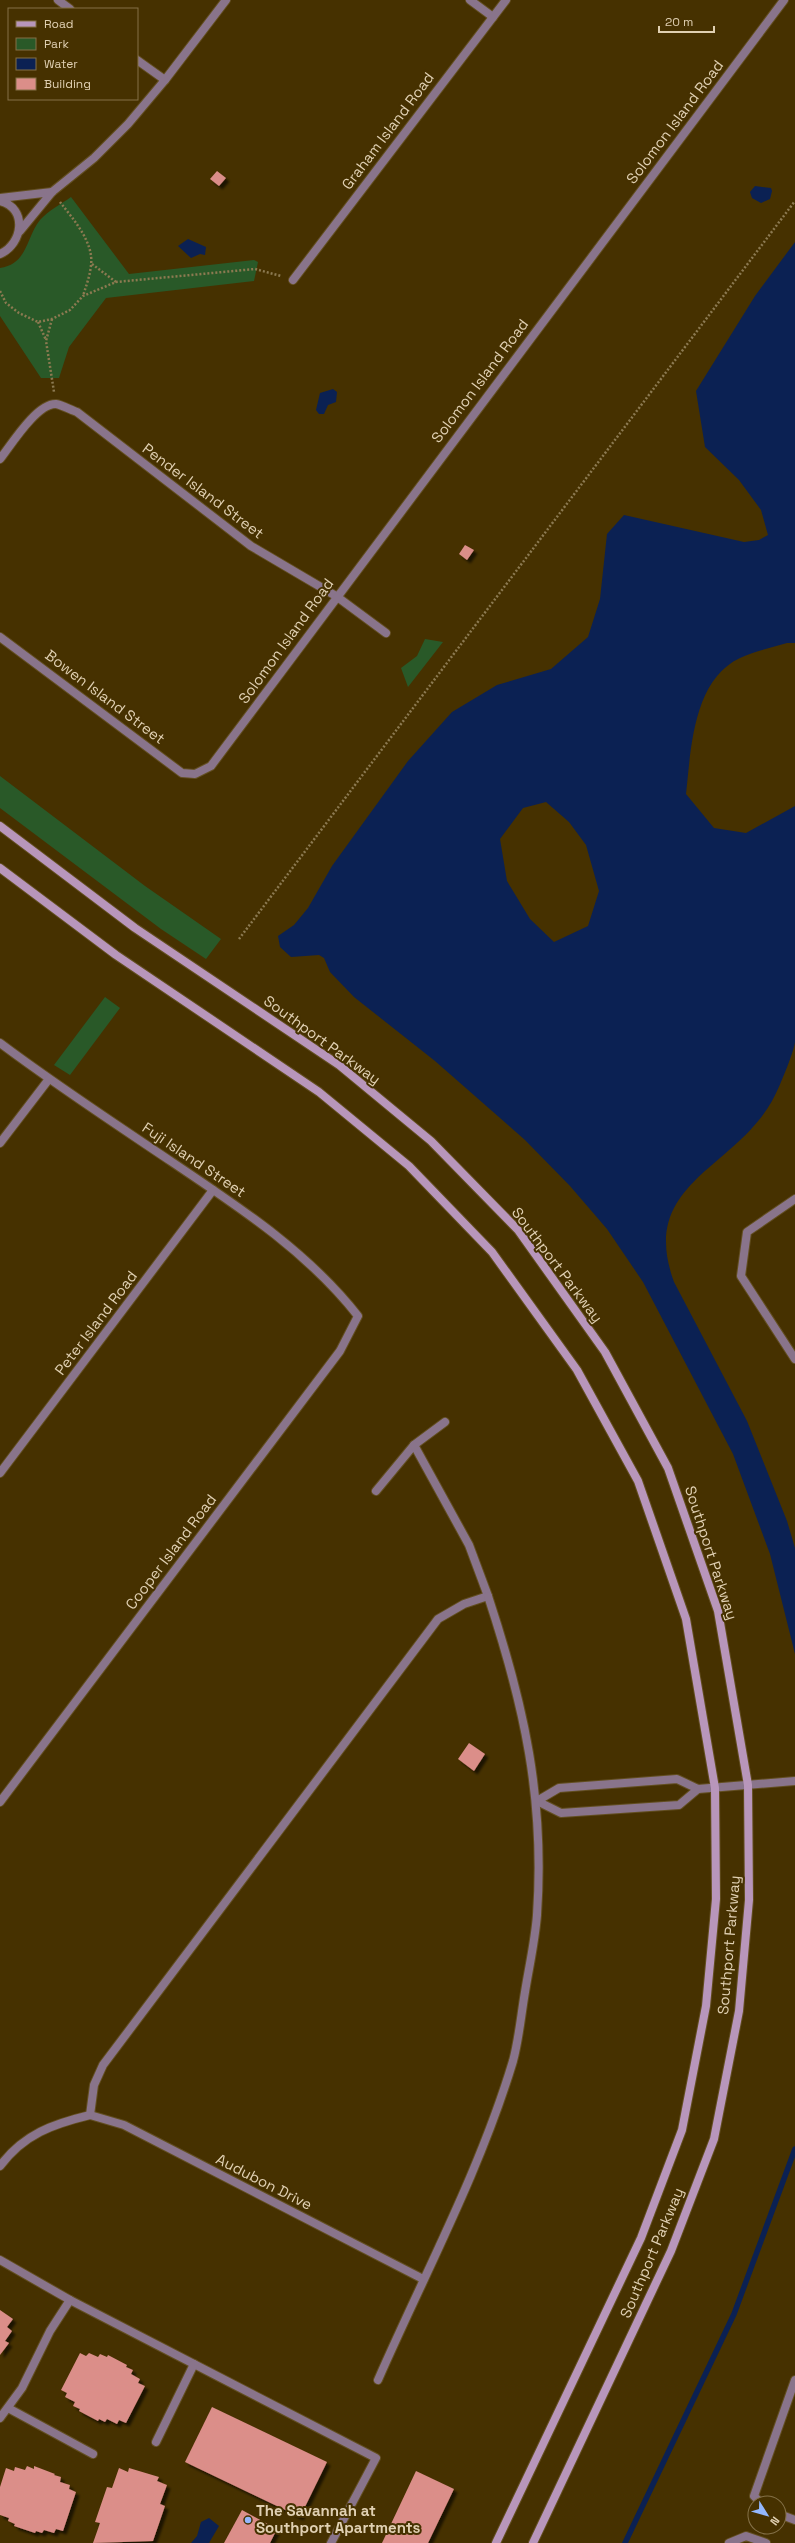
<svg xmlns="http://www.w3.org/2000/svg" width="795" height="2543" font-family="'Space Grotesk',sans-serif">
<defs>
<filter id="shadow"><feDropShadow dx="3.5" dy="3.5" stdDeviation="1" flood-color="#0009"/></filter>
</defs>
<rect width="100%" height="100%" fill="#463100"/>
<!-- green -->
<g fill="#295928">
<path d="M71,197l58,77 125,-14 4,2 -4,19 -148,17 -37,49 -10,31h-18l-41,-62v-48c28,-4 26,-31 40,-48 8,-9 21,-16 31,-23z"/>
<path d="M425,639l18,3 -35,45 -7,-19 16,-12z"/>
<path d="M0,776l145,110 76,53 -15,20 -45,-30 -161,-121z"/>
<path d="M105,997l15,11 -50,67 -16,-10z"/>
</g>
<!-- water -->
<g fill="#0b2153" fill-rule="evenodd">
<path d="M755,186l16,2 1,3 -2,8 -9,4 -9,-5 -2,-6z"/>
<path d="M188,239l18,8 -1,8 -5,-1 -9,4 -13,-12z"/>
<path d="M795,242v401h-8c-16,5 -32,8 -47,15 -47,22 -49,91 -54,136l28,34 32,5 49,-27c0,53 0,107 0,160 0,25 0,51 0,76 -1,10 -17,49 -23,59 -39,69 -134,83 -98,181l73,139 40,100 8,27v106l-25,-100 -37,-100 -90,-172 -36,-53 -37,-43 -45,-46 -90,-79 -81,-64 -24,-25 -6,-14 -5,-3 -28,2 -11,-10 -2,-11 16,-11 14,-17 24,-42 76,-105 44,-49 45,-27 54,-16 37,-32 12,-38 7,-65 17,-19 120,27 15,-2 9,-5 -7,-25 -22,-30 -34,-33 -9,-56 59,-95zM546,802l23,20 17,23 13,46 -11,35 -34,16 -24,-23 -23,-38 -7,-42 23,-31z"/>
<path d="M333,389l4,3 -1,10 -8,3 -4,9h-5l-3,-4 4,-17z"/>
<path d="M209,2518l10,8 -10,17h-18l6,-7 4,-14z"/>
</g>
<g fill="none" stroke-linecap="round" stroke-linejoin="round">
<!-- stream -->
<path stroke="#0b2153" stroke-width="5.5" d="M625,2543l109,-229 61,-165"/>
</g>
<!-- building -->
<g fill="#db8e89" filter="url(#shadow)">
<path d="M217,171l9,7 -7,8 -9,-7z"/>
<path d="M465,545l9,5 -7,10 -8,-6z"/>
<path d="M469,1743l16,11 -11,17 -16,-12z"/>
<path d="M0,2310l13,9 -6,8 5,4 -7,10 4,2 -9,12z"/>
<path d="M80,2353l6,3 3,-3 9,4 2,-3 7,3 1,-2 19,10 -1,2 7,3 -2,4 9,5 -2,4 7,3 -19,37 -7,-3 -2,4 -10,-5 -2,3 -6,-3 -1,2 -19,-10 1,-2 -7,-3 2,-4 -10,-5 2,-4 -6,-3z"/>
<path d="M212,2407l115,55 -27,55 -115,-55z"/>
<path d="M27,2466l7,3v-3l21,8 -1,1 7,2 -1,5 10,3 -1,4 7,3 -13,39 -7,-2 -2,4 -10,-3 -2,3 -6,-2 -1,2 -21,-7 1,-2 -7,-3 1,-3 -9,-3v-28l6,-19 8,3 1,-4 10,3z"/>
<path d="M119,2468l9,4 1,-4 30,9 -2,4 10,4 -7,19 5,2 -12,35 -60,2 7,-20 -5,-1 12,-35 5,1z"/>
<path d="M416,2471l38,18 -26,54h-46z"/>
<path d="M242,2510l35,19 -7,14h-46z"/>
</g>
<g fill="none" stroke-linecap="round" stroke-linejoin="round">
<defs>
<g id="service">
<path d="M795,1199l-48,33 -6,44 54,83"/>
<path d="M376,1491l38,-46 31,-23"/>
<path d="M761,2503l-7,-7 41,-116"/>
<path d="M779,2514l16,6"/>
<path d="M729,2543l17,-7 20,7"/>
</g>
<g id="minor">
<path d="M58,0l12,9"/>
<path d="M470,0l23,17"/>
<path d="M137,60l28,20"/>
<path d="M0,198l52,-6"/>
<path d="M0,201c28,7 23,43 0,53"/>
<path d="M20,231l32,-39 42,-34 34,-34 37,-44 61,-80"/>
<path d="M293,280l213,-280"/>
<path d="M0,459c11,-14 37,-56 56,-55 6,1 15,6 21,8l174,134 85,50 50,37"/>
<path d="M0,637l182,136 13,1 16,-8 573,-766"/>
<path d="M0,1043c56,42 114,80 172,119 67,45 136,90 186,154l-18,35 -340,451"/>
<path d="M0,1143l49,-64"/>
<path d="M0,1473l213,-283"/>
<path d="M537,1801l22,-13 118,-9 21,10 97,-8"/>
<path d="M537,1801l24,12 118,-8 19,-16"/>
<path d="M90,2115l34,10 299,154"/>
<path d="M0,2166c24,-32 53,-42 90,-51l4,-30 9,-20 335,-446 26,-15 24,-8 -19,-51 -55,-100"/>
<path d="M0,2260l70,40 306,158 -45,85"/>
<path d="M378,2380c46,-105 102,-209 135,-319 6,-22 8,-46 12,-69 4,-25 10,-51 12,-77 8,-116 -13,-210 -49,-319"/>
<path d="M8,2408l85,46"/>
<path d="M0,2418l22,-30 28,-57 20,-31"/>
<path d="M156,2442l38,-78"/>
</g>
<g id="secondary">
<path d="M0,826l135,102 204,137 92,76 87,89 87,122 63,116 50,143 30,174 1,115 -10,111 -25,128 -43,112 -138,292"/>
<path d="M0,868l116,87 203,137 90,74 83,86 85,118 61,111 48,138 29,169 1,111 -10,107 -24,124 -41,108 -145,305"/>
</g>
</defs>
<!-- service casing -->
<use href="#service" stroke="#624e20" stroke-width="10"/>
<!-- minor casing -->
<use href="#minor" stroke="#624e20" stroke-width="10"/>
<!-- secondary casing -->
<use href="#secondary" stroke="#624e20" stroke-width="10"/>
<!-- path -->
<g stroke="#8c7a51" stroke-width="2.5" stroke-dasharray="2 2" stroke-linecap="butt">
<path d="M60,202c13,17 34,40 31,63 -1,11 -5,21 -8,31"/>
<path d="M92,264l24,18"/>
<path d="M0,291l6,12 13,10 19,9 14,-3 18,-9 13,-14 33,-14 139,-13 26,7"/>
<path d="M52,319l-6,22 8,51"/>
<path d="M38,322l8,18"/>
<path d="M239,939l556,-738"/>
</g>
<!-- service -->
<use href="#service" stroke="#89748b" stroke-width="8"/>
<!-- minor -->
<use href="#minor" stroke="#89748b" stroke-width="8"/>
<!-- secondary -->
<use href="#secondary" stroke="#b896bb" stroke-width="8"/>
</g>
<!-- markers -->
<circle fill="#93b7fd" stroke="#463100" stroke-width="1.5" cx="248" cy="2520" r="4"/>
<g text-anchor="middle" stroke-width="4" stroke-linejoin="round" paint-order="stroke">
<!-- street labels -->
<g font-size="15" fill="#e0d0b2" stroke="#463100">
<text transform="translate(675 122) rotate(-53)" y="5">Solomon Island Road</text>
<text transform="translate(388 131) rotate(-53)" y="5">Graham Island Road</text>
<text transform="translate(480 381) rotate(-53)" y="5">Solomon Island Road</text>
<text transform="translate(203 491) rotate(37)" y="5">Pender Island Street</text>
<text transform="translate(286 641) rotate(-54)" y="5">Solomon Island Road</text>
<text transform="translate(105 697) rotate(37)" y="5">Bowen Island Street</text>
<text transform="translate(322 1040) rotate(36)" y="5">Southport Parkway</text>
<text transform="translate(194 1160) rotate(34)" y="5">Fuji Island Street</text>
<text transform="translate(557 1265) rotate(53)" y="5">Southport Parkway</text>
<text transform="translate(96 1323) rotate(-53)" y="5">Peter Island Road</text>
<text transform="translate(171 1552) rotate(-53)" y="5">Cooper Island Road</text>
<text transform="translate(711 1553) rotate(72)" y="5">Southport Parkway</text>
<text transform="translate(729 1945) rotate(-85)" y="5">Southport Parkway</text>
<text transform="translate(264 2182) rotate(27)" y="5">Audubon Drive</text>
<text transform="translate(652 2253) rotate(-67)" y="5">Southport Parkway</text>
</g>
<!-- poi labels -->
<g font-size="15" font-weight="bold" fill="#e0d0b2" stroke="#463100" text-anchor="start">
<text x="256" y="2516">The Savannah at<tspan x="256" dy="17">Southport Apartments</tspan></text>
</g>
</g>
<!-- legend -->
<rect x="8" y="8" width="130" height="92" fill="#463100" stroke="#847147"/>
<rect x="16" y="21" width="20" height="6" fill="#b896bb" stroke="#847147"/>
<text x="44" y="28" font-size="12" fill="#e0d0b2">Road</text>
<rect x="16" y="38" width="20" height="12" fill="#295928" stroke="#847147"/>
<text x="44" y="48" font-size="12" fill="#e0d0b2">Park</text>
<rect x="16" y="58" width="20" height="12" fill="#0b2153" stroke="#847147"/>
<text x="44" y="68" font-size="12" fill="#e0d0b2">Water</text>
<rect x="16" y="78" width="20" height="12" fill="#db8e89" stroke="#847147"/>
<text x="44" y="88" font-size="12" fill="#e0d0b2">Building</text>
<!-- north arrow -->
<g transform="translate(767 2515) rotate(127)"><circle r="19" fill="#463100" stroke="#847147"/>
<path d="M0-3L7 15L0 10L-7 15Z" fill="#93b7fd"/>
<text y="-6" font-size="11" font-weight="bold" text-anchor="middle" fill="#e0d0b2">N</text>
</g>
<!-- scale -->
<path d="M659 26v6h55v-6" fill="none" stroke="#e0d0b2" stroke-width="2"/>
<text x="665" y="26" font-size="12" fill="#e0d0b2" stroke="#463100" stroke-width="3" paint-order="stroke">20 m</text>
</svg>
